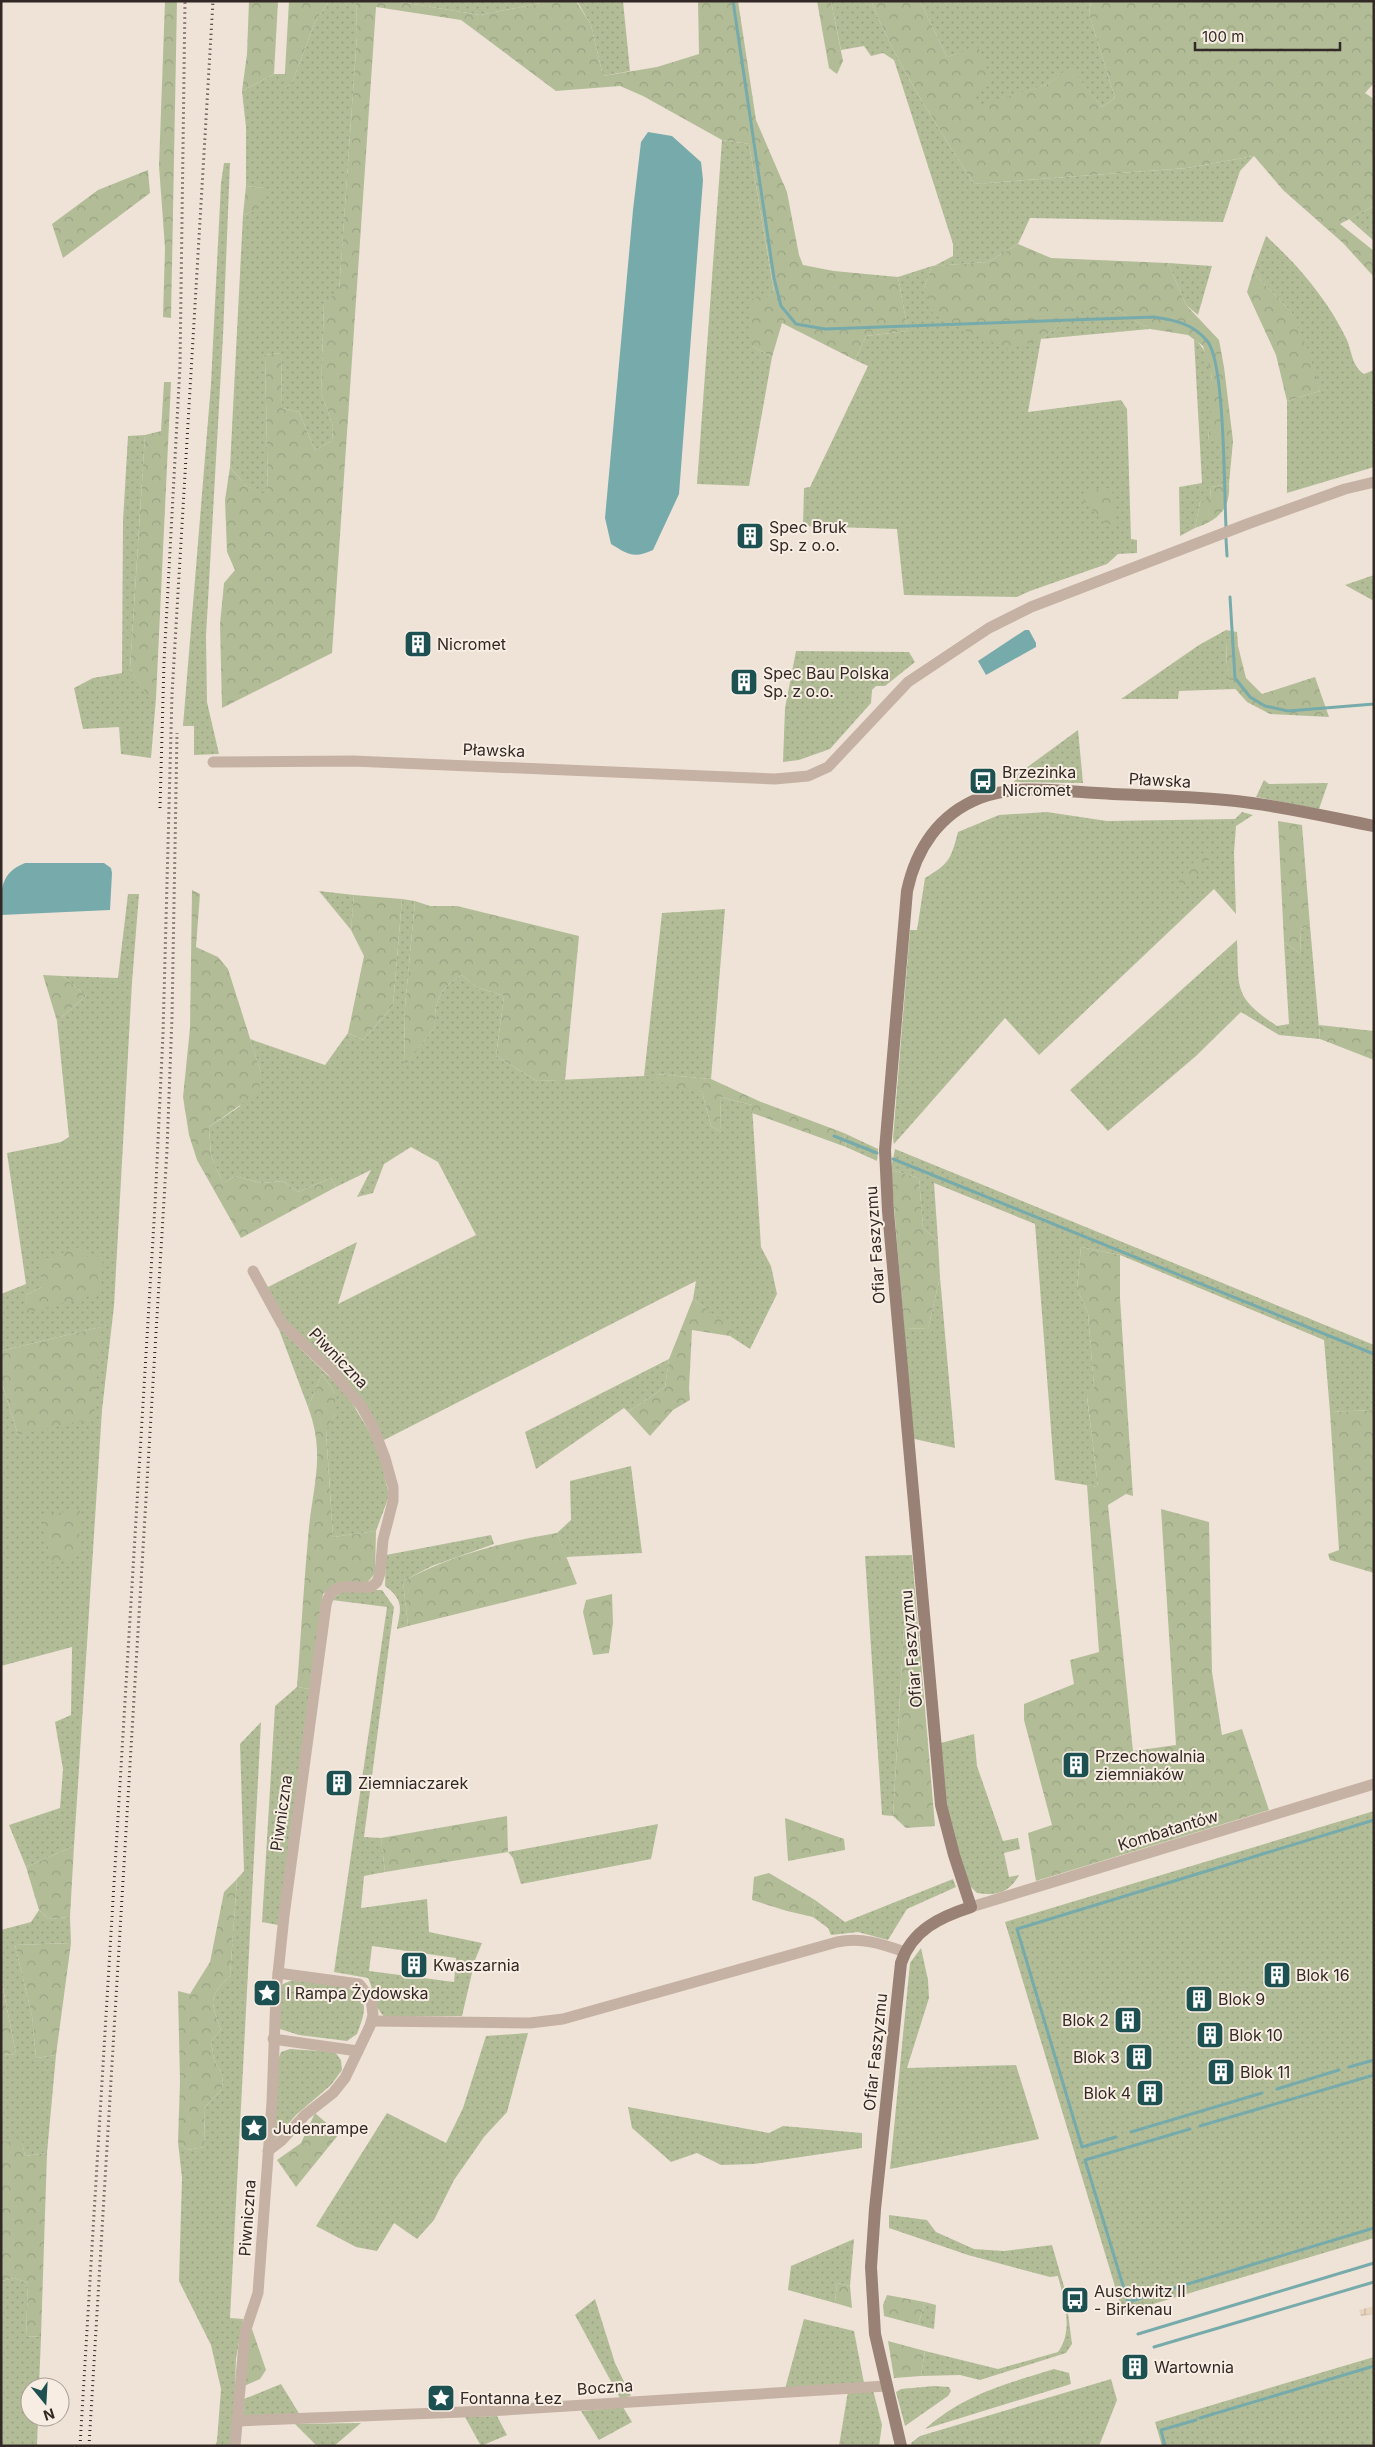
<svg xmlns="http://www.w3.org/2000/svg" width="1375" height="2447" font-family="Inter,sans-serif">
<defs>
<pattern id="grass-dots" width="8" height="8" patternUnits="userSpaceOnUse" patternTransform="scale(1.25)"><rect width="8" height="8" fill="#b2bd98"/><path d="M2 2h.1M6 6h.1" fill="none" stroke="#9aa283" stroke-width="1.8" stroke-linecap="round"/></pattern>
<pattern id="forest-crowns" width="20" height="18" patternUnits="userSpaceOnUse" patternTransform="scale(1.25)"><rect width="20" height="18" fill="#b2bd98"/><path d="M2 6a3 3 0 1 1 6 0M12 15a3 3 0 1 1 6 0" fill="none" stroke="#9aa283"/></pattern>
<pattern id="plaza-grid" width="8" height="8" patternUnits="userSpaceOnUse" patternTransform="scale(1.25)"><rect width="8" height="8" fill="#e7d3be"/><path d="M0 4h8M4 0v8" fill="none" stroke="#c7b5a3"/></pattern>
</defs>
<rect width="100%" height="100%" fill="#efe3d7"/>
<!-- grass -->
<g fill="url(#grass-dots)" fill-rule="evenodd">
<path d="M329,1h27l1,34 -18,257 -15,10 -3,91 12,33 -1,15 -17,9 -16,-38 -17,-4 -1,-55 -16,2 3,141 -22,-10 -16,-19 13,-252 10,-4 11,-23 -18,-2v-59l-4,-36 32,-17h11v14l7,-5 23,-61z"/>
<path d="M395,1h156l-71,14z"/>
<path d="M577,1h46l7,70 -27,5 -12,-51z"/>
<path d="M831,1h40c26,65 66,124 103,183l213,-16 67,-12 -14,15 -17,51 -193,-4 -12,26 -30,18 -54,4 19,-10v-12l-59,-184 -11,-7 -12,3 -7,-10 -23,4z"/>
<path d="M920,1h171l-2,13 26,84 -13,9 -32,-39 -24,17 -65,21 -8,-7 5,-51 -31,9z"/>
<path d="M722,140l27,4 25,148 -5,5 -17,49 20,11 -23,129 -52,-2z"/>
<path d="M224,163h6l-7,173 -17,300 1,66 12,52 -25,1v-29h-11l28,-342 10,-201z"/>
<path d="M1374,206v35l-25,-22z"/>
<path d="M1266,236c32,29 62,64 81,104 5,12 5,26 17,34l10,-4v97l-87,26v-92l33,-10 -29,-79 -38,-40z"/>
<path d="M1168,263l44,3 -14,49 -12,-10z"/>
<path d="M932,266l-8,22 117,51 40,-29h36l33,19 -109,10 -13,73 93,-12 6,9 4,130 6,1v13l-19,1 -11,10 -77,27 -13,6 -113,-2 -7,-66 -94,-3 1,-38 6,-1 58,-121 -13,-6 11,-24 42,-5 -10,-54z"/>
<path d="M1194,339c28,21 16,71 14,101l25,1 -4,43 -18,3 -1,12 -10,3 -5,26 -15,8 -1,-49 23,-4z"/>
<path d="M145,435l-15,234 19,28 7,1 -5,60 -30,-4 -2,-27 -36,2 -9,-41 19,-10 29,-5 1,-152 5,-85z"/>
<path d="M1374,575v26l-29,-16z"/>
<path d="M1226,630l11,2 1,14 -12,-4c1,16 -1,34 10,47l-57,2 -1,8h-57l78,-54z"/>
<path d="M796,651l113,1 6,10 -30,24h-9l-4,4 -1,13 -41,46 -31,11 -16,2 2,-54z"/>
<path d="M1078,730l5,53 -69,-1 4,-8z"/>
<path d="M1264,780l5,4 59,-1 -9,26 -63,-12z"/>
<path d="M1047,812l60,9 128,-2 7,-7 11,3 -17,11 -2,27 2,61 -22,-25 -175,166 -34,-37 -111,126 -1,-6 17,-208h7l8,-52c24,-14 26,-19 33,-46l41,-17z"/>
<path d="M319,891l35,4 -3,35z"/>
<path d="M128,894h11l-7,88 -18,324 -12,104 -28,436 -48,21 -17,-42 51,-17 3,-39 -8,-47 16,-7 1,-68 -71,19v-286l17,55 82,-108 -99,24v-57l25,-10 -19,-131 54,-11 8,-5 -12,-116 29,-25 -23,-20 55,2zM42,1287l-14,26 -2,-18z"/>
<path d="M402,899l13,2 -10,106 -1,59 31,-39c-1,-25 5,-40 27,-52l14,12 28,9 -8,60 41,25 107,-5 18,-163 63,-4 -14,170 -55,-5 46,18 9,34 10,6 -1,-35 32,8 9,142 10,19 6,28 -27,55 -20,-13 2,-7 -39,-30 3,-18 -312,159 -98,-116 -18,-37 89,-45 -19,62 138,-69 -38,-73 -27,-15 -27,17 -11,29 -16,4 14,-27 -35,17 -5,-9 -33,14 -15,-11 -22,2 -26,-7 -12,7 -12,-27 -2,-29 30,-20 22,-34 -11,-34 75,26 23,-32 15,7 30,-34z"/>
<path d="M1310,926l10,113 -41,-4 -38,-23 -45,44 -88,75 -38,-41 167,-150c2,49 -4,57 40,86l12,-2 -5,-82 17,12 -1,-25z"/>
<path d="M844,1133l34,16 -1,12 -31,-14z"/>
<path d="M895,1149l479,196v65l-44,2 -6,-72 -204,-85 -39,-8 -4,42 11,24 6,74 -7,10 11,90 -43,-7 -20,-256 -101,-41 4,58 -15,-13 -4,-50 -28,-8z"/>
<path d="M940,1277l15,171 -45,-10 -6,-110 24,1z"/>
<path d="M278,1327l68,66 23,38 12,29 8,36 -13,35 -43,6 -7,-107 9,-16v-21l-13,-19 -14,33z"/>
<path d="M669,1359l-4,28 -37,25 -4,-4 -88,61 -11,-37z"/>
<path d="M631,1466l11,87 -76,4 -9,-24 14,-13 -1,-39z"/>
<path d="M491,1535l3,9 -62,22 -29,15 5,45 -11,3c4,-21 7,-29 -12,-43l1,-31z"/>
<path d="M912,1555l6,71 -14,2 -11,188 -11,-1 -17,-259z"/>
<path d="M365,1590h17l12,17 -30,230 17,1 4,34 -21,4 -3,32 66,-9 2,33 53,11 -7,17 -13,56h-78c-10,-8 -10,-26 -16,-38l-34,-6 53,-365 -55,-7 9,-8zM372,1946l84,12 -2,24 -85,-11z"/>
<path d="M297,1687l13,2 -32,236 -16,-3 13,-216z"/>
<path d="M261,1722l-31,596 13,1 -7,40 -3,84 -1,3h-17l2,-5 4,-52 -10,-44 -32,-64 3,-103 -4,-36 9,8 18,-3 -1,-39 18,-19 1,-13 -9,-16 -3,-19 10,-11c-10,-29 -14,-32 9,-54l7,-97 7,-8 -4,-127z"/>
<path d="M974,1734l3,32 26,75 15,-3 2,11 -16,4 5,24 10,-2c-10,18 -22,21 -42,18l-9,-9 -24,-83 -3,-58z"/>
<path d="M1374,1811v427l-251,75 -118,-391z"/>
<path d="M658,1824l-7,35 -130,25 -8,-26 -5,-6z"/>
<path d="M953,1879l3,8 -49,22 -19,31 -30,-8 -27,3 -3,-7 -15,-11 2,-17 30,22z"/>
<path d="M39,1910l9,9 22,-2 1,26 -56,2 17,71 4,42 20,-3 -9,98 -22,3 -3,-14h-18l-3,8v-95l15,-1 -15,-76v-48l30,-8z"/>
<path d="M921,1948l7,32 1,18 -22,70 109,-3 23,74 -149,30 20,-206z"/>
<path d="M295,1979c20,3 69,2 69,29 0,8 -4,18 -7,26l-10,7 -48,-6 -19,-6 -1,-39 4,-6z"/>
<path d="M528,2033l-21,79 -23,25 -30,43 -20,40 -17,19 -23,-16 -17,28 -21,-4 -40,-21 71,-113 59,30 17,-35 23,-72z"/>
<path d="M290,2049l45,3 6,8 1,10 -11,15 -35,30 -21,24 -2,-6 3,-68 5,-13z"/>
<path d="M628,2107l141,26 14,-7 79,7v15l-108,16 -33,1 -24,-12 -26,9 -39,-34z"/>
<path d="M889,2215l38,5 9,12 38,17 30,2 48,-6 13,45 7,54 -6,9 -86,27 -20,-5 -39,1 4,-25 73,18 60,-17c16,-21 6,-52 0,-76l-8,1 -82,-22 -79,-27z"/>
<path d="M854,2239l-4,47 -13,-3 -2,20 -47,-13 3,-24z"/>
<path d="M14,2278l14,5 -2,53 15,1 -2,50h-9v30h8l-1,29h-36v-165z"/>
<path d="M595,2299l20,64 16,33 -11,2 -45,-83z"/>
<path d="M925,2302l11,3 -2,24 -16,-4z"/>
<path d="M804,2319l50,12 10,52 -79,6z"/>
<path d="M1374,2357v89h-212l-7,-24z"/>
<path d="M1054,2369l15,4 2,11 -146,45c39,-35 81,-45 129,-60z"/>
<path d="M1111,2379l6,21 -18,46h-187l-1,-3 9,-7z"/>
<path d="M281,2384l19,31 -57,1 1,-17z"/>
<path d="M934,2386l15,1 2,4 -3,5 -43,30 -9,-34 5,-3z"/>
<path d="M873,2390l9,35 -3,21h-40l9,-55z"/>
<path d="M623,2407l9,15 -33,18 -18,-29z"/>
<path d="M497,2416l10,19 -26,11 -16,-29z"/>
<path d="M361,2423l-27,23h-17l-22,-22z"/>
</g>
<!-- forest -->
<g fill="url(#forest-crowns)">
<path d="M165,1h12l-6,317 -8,-1 2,-69 -6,-82z"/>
<path d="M249,1h29l-4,73 -32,17 5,-37z"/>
<path d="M289,1h40l-14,21 -23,61 -8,6z"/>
<path d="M356,1h39l85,14 71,-14h25l15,24 12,51 54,-9 42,-13 -1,-53h40l18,119 31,72 12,63 4,10 31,6 64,6 10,54 -42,5 -11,24 -73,-37 -10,34 -20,-11 -2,-47 19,-2 5,-6 -25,-147 -27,-4 -79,-44 -23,-10 -64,5 -95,-71 -85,-13 -44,646 -110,55 -2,-84 4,-41 11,-13 -8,-18 -2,-52 5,-33 16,19 22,9 -3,-140 16,-2 1,55 17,4 16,38 17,-9 1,-15 -12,-33 3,-91 15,-11 18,-256z"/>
<path d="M817,1h14l12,60 -6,13 -8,-6z"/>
<path d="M871,1h49l27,56 31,-10 12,29 -17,22 8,7 65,-20 24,-18 32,40 13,-9 -26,-84 2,-13h283v82l-9,10 9,6v107l-34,18 34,27v26l-31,-34 -60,-53 -29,-34 -67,12 -213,16c-37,-59 -77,-118 -103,-183z"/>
<path d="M148,170l2,23 -87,65 -11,-34 46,-34z"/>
<path d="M246,186l18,2 2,7 -13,16 -10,4z"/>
<path d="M1018,244l33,14 117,5 18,42 33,35 5,27 9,74h-25l4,-64 -9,-31 -15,-11 -38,-6 -33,-19h-35l-41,29 -31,10 -38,-15 -39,-20 -9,-26 8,-22 56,-4z"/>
<path d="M1253,272l38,40 18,40 11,39 -33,10 -11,-46 -29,-63z"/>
<path d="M164,382h7l-15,316h-7l-19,-29 15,-234 16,-4z"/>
<path d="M1229,484c2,25 -12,37 -34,44l5,-26 10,-4 1,-11z"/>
<path d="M1112,488l3,39 -11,-5 -21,-21 10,-11z"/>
<path d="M1226,641l12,5 8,32 16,16 53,-17 14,40 -59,-3 -23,-12 -17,-19 -3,-15z"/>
<path d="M1278,821l24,4 8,101 -10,3 1,25 -17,-12z"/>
<path d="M1211,845c1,22 -14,31 -31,43l-2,-10z"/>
<path d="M192,890l8,4 -4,53 22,10 10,12 33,104 -2,19 -50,35 2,29 12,27 12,-7 26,7 22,-2 15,11 33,-14 5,9 -95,51 -44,-78 -8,-25 -6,-38 7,-69z"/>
<path d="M354,895l48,4 -9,107 -30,34 -15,-7 16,-77 -13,-26z"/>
<path d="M415,901l15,5h27l122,30 -14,144 -28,1 -41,-25 8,-60 -28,-9 -14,-12c-22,12 -28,27 -27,52l-31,40 1,-60z"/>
<path d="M43,975l20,1 23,20 -29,25z"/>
<path d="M1319,1025l55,6v29l-54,-21z"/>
<path d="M656,1074l55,5 50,23 83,31 2,14 -94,-34v-8l-32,-8 1,35 -10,-6 -9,-34 -46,-11z"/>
<path d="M891,1170l28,8 4,50 15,13 2,36 -12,52 -24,-1z"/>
<path d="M80,1247l7,10 16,-1 -3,37 -73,20 -1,-18 16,-8 -3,-26z"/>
<path d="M1081,1247l39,8v43l13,198 -7,-2 -18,11 25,246 43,-6 -15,-236 48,13 3,150 10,63 20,-6 27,81 -233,71 -8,-48 24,-8 -28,-105v-16l50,-20 -4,-24 29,-8 -12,-167 11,2 -11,-91 7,-9 -6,-74 -11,-24z"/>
<path d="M693,1299l40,30 -3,7 -38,-6 -3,59 1,11 -17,10 -23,26 -22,-24 37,-25 4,-28z"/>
<path d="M100,1327l-6,91 -76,17 -17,-55v-29z"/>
<path d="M322,1374l13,19v21l-9,17 7,106 43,-6 -1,42 -7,9h-27l-18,12 -13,95 -13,-2c4,-53 7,-107 12,-160 5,-46 16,-74 -1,-120z"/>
<path d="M1374,1410v163l-44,-13 -2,-6 11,-4 -9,-138z"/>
<path d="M80,1509l-1,47 -28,7 -8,-47z"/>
<path d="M557,1533l20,51 -169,42 -5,-45c52,-27 96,-38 154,-48z"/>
<path d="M612,1594l1,29 -4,30 -16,2 -10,-43 3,-12z"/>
<path d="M918,1626l17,200 -29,2 -13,-12 11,-188z"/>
<path d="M507,1816l1,36 -123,20 -4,-34z"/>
<path d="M785,1818l59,21 1,11 -57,11z"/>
<path d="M74,1846l-4,71 -22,2 -9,-9 -13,-43z"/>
<path d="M769,1873l46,27 -2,17 -26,-6 -35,-11 2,-23z"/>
<path d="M237,1879l-7,97c-23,22 -19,25 -9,54l-10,11 3,19 9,16 -1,13 -18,19 1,39 -18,3 -9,-8 2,-60 -2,-91 12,3 20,-32 14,-70z"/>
<path d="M71,1943l-15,112 -20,3 -4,-42 -17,-71z"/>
<path d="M1,1978l15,76 -15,1z"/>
<path d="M315,2113l24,21 -43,53 -19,-27 24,-17z"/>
<path d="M22,2141l3,15 22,-3 -6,184 -15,-1 2,-53 -14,-5 -13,3v-131l3,-8z"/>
<path d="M837,2283l13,3 2,22 -17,-5z"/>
<path d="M887,2295l38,7 -7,23 -34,-9 -1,-11z"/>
<path d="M250,2323l16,47 -6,9 -16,7z"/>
<path d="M888,2341l37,10 -4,25 -27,2z"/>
</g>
<!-- plaza -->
<path fill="url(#plaza-grid)" d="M1374,2306v8l-13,2 -2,-6z"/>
<!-- water -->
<g fill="#77abab">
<path d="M648,132l24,4 29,26 2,18 -24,314 -26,56c-19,9 -26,4 -42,-6l-6,-26 28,-308 8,-68z"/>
<path d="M1025,630h4l7,13v4l-50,28 -8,-14z"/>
<path d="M25,863h79l7,5 1,5 -2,37 -109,5c0,-26 -1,-42 24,-52z"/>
</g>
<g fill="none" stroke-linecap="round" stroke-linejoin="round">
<!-- stream -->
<g stroke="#77abab" stroke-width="3">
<path d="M733,1l41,277 7,28 15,18 29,5 329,-12c21,3 40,7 54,25 17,24 16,149 18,185"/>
<path d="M1226,539l1,17"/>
<path d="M1230,597l5,81 15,19 15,9 23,5 86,-7"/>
<path d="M834,1136l43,17"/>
<path d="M893,1159l481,195"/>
<path d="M1349,2067l25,-7"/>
<path d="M1277,2089l62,-19"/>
<path d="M1200,2126l174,-51"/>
<path d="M1190,2129l-105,31 43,142 246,-74"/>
<path d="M1131,2132l131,-39"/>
<path d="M1116,2137l-34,10 -65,-218 357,-109"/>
<path d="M1138,2334l236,-71"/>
<path d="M1154,2347l220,-65"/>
<path d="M1200,2418l174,-52"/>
<path d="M1165,2446l-4,-16 35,-10"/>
</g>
<!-- street -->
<g stroke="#c6b2a4" stroke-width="11">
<path d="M213,762l140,-1 422,18 33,-3 20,-9 80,-85 81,-54 42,-21 219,-84 95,-34 29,-7"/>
<path d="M971,1907l403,-123"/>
<path d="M372,2021l158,2 33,-4 274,-77c25,-5 45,2 68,10"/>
<path d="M273,2039l85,12"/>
<path d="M268,2151l13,-10 24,-26 28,-22 12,-15 25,-52 3,-11 -2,-16 -12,-15 -81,-11"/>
<path d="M237,2421l251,-10 398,-25"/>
<path d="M235,2446l10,-114 13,-39 14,-191 4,-109 8,-77 42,-311c6,-26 26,-16 45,-18l6,-5 3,-9 3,-33 10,-39v-14l-8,-29 -12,-31 -11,-20 -31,-37 -49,-46 -29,-53"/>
</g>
<!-- secondary -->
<path stroke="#998175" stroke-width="12" d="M901,2446l-26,-112 -4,-67 4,-58 26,-246c11,-33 39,-46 70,-56l-17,-52 -13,-50 -53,-594 -3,-61 22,-259c9,-42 32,-77 73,-93 37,-14 78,-7 117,-5 46,3 93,3 139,8 46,5 92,16 138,25"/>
<!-- rail -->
<g stroke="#322825" stroke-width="3" stroke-dasharray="1 4" stroke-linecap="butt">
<path d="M160,808l4,-146 16,-296 5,-365"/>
<path d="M80,2446l75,-1241 8,-171 9,-340 41,-693"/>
<path d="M89,2446l78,-1296 5,-133 5,-284"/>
</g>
</g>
<!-- icons -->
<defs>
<symbol id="building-square" viewBox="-11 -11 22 22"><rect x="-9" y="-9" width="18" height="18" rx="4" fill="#1d5051" stroke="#f7ede2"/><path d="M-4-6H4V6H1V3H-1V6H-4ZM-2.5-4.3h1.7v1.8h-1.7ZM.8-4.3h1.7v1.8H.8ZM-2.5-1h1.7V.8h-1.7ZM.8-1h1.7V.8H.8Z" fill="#fff"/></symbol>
<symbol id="bus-square" viewBox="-11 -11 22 22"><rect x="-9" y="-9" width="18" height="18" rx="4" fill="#1d5051" stroke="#f7ede2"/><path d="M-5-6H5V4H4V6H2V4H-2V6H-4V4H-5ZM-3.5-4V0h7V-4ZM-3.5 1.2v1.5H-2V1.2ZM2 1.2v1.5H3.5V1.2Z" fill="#fff"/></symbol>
<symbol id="sight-square" viewBox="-11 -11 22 22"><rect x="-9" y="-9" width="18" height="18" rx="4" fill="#1d5051" stroke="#f7ede2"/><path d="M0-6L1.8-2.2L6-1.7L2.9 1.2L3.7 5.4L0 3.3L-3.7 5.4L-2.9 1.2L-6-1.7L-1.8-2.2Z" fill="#fff"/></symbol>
</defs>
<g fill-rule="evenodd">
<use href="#building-square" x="734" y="520" width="32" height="32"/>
<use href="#building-square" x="402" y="628" width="32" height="32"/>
<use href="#building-square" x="728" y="666" width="32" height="32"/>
<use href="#bus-square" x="967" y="765" width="32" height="32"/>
<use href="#building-square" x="1060" y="1749" width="32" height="32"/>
<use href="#building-square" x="323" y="1767" width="32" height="32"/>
<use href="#building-square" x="398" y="1949" width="32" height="32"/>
<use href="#building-square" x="1261" y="1959" width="32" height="32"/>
<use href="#sight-square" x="251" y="1977" width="32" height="32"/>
<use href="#building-square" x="1183" y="1983" width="32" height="32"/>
<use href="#building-square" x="1112" y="2004" width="32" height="32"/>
<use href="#building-square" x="1194" y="2019" width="32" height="32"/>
<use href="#building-square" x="1123" y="2041" width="32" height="32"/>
<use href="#building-square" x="1205" y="2056" width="32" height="32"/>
<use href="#building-square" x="1134" y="2077" width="32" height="32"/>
<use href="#sight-square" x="238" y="2112" width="32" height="32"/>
<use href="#bus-square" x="1059" y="2284" width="32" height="32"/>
<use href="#building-square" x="1119" y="2351" width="32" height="32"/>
<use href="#sight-square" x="425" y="2382" width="32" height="32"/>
</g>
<g text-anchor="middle" stroke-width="4" stroke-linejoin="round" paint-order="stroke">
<!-- poi labels -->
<g font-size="16" fill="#322825" stroke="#f7ede2" text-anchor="start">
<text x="769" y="533">Spec Bruk<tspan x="769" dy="18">Sp. z o.o.</tspan></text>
<text x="437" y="650">Nicromet</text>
<text x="763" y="679">Spec Bau Polska<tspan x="763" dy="18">Sp. z o.o.</tspan></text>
<text x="1002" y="778">Brzezinka<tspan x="1002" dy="18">Nicromet</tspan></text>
<text x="1095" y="1762">Przechowalnia<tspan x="1095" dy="18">ziemniaków</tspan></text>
<text x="358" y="1789">Ziemniaczarek</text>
<text x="433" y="1971">Kwaszarnia</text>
<text x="1296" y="1981">Blok 16</text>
<text x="286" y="1999">I Rampa Żydowska</text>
<text x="1218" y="2005">Blok 9</text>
<text x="1109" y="2026" text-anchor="end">Blok 2</text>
<text x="1229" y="2041">Blok 10</text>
<text x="1120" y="2063" text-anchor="end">Blok 3</text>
<text x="1240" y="2078">Blok 11</text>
<text x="1131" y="2099" text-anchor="end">Blok 4</text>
<text x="273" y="2134">Judenrampe</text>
<text x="1094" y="2297">Auschwitz II<tspan x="1094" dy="18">- Birkenau</tspan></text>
<text x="1154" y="2373">Wartownia</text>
<text x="460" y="2404">Fontanna Łez</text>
</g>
<!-- street labels -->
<g font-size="16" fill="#322825" stroke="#f7ede2">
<text transform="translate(494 750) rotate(2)" y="6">Pławska</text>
<text transform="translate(1160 780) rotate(3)" y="6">Pławska</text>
<text transform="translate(875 1245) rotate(-94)" y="6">Ofiar Faszyzmu</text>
<text transform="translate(339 1358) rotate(46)" y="6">Piwniczna</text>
<text transform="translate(911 1649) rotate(-95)" y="6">Ofiar Faszyzmu</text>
<text transform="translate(281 1813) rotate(-82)" y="6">Piwniczna</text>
<text transform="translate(1168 1830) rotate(-17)" y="6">Kombatantów</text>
<text transform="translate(875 2052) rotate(-84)" y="6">Ofiar Faszyzmu</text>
<text transform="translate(247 2218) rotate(-86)" y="6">Piwniczna</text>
<text transform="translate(605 2387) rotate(-4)" y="6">Boczna</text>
</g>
</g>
<!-- border -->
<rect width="1375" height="2447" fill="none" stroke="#322825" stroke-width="5"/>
<!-- north arrow -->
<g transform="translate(45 2402) rotate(162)"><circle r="24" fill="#f7ede2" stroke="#a89e96"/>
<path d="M0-4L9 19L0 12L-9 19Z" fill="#1d5051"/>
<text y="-8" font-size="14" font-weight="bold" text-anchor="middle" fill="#322825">N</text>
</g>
<!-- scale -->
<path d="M1195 42v8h145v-8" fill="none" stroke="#322825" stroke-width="2.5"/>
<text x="1202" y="42" font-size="15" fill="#322825" stroke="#f7ede2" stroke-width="4" paint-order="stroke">100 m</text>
</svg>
